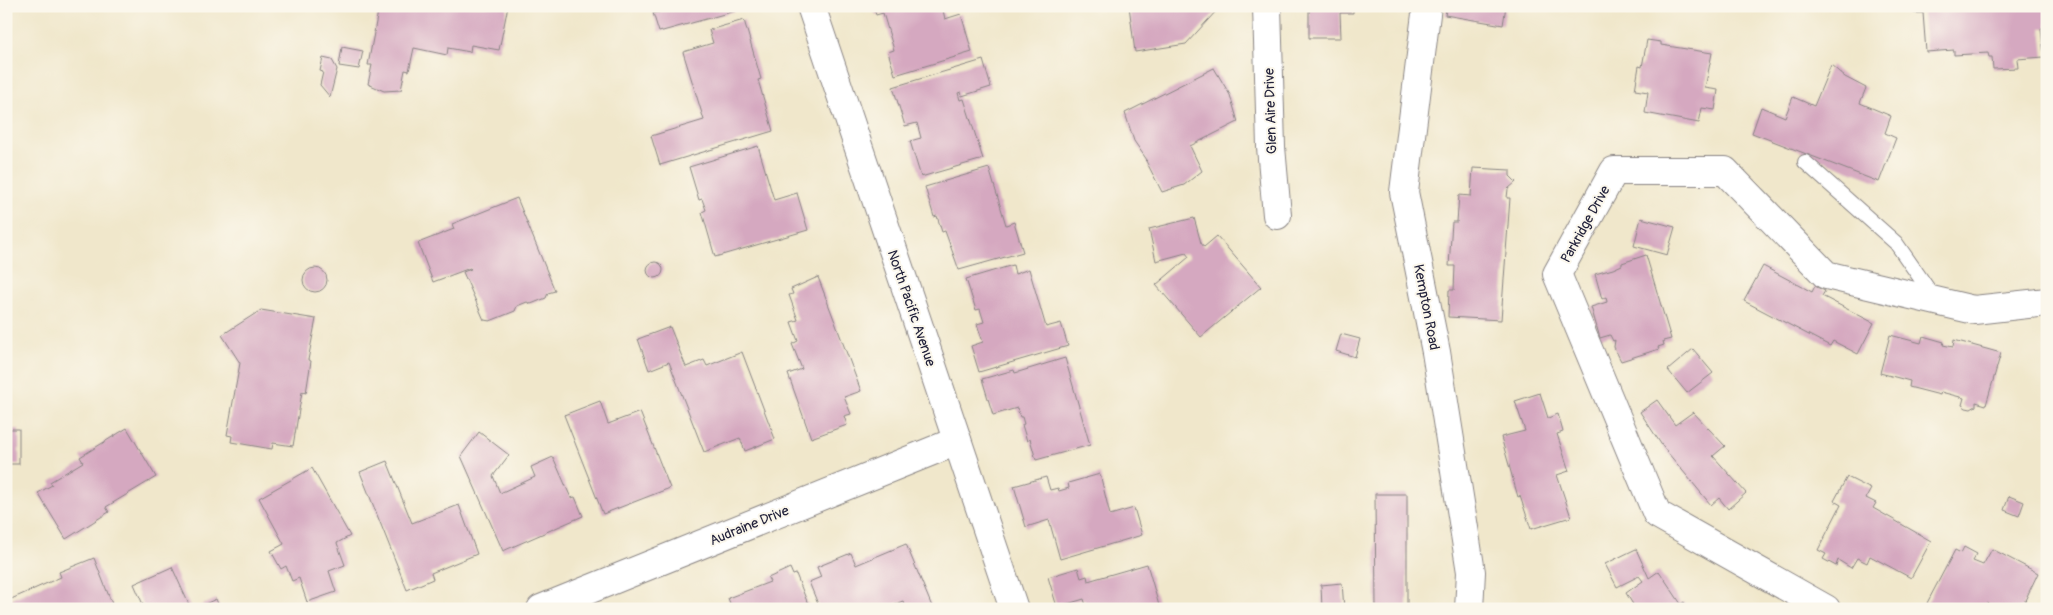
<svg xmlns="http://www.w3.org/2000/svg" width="2053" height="615" font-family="Pangolin,sans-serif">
<rect width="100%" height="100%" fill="#fbf7ec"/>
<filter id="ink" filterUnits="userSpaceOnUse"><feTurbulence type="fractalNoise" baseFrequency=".02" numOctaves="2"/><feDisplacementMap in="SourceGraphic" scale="10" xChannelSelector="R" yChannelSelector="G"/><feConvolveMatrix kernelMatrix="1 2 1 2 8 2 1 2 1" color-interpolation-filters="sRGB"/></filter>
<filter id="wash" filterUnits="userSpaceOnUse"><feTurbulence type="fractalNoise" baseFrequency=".0096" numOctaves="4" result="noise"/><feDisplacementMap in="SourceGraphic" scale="20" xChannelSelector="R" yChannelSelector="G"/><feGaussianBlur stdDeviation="1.12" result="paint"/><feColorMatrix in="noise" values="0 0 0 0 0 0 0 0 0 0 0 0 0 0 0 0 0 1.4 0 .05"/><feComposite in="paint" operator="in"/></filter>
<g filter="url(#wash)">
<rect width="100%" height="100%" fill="#f0e7cb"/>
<g id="blocks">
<!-- building -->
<g fill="#d5a8c0">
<path d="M379,6h129l-9,44 -28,-5 -1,7 -22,-4 -1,7 -33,-7 -5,23 -4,-1 -4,20 -17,1 -16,-7 4,-19h-4z"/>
<path d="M658,6h75l2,5 -76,21 -6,-19 6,-1z"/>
<path d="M873,6h69l3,13 16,-5 11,38 -77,23 -7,-23 6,-2 -11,-37 -7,2z"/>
<path d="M1129,6h95l-1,5 -5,-2 -32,35 -51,8z"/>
<path d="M1309,6h44v7h-13l1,25h-32z"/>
<path d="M1447,6h59l-3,19 -58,-10z"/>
<path d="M1914,6h132l1,22h-6l3,29 -27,2 1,9 -25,1 -1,-12h-3l-1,-4 -34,2v-5l-28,2 -3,-39h-9z"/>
<path d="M744,20l17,59 -3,1 15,51 -113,34 -9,-29 53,-16 -21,-68 30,-9 -4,-13z"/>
<path d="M1647,40l14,2v3l51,8 -7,35 13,2 -3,20 -13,-2 -3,15 -54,-10 3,-21 -13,-2 4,-24 3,1z"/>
<path d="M342,47l21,4 -4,18 -20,-3z"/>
<path d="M323,58l9,2 5,9 -7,28 -10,-12 3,-13 -3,-1z"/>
<path d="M983,60l8,27 -29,9 -1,-4 -3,1 2,7 4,-1 19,60 -62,18 -11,-36 11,-3 -4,-15 -12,3 -12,-39z"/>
<path d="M1831,65l14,12 21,11 -6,15 31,13 -6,17 11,5 -17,44 -127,-49 9,-26 24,10 8,-20 21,9z"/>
<path d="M1214,68l16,27 8,27 -48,24 12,25 -18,14 -22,7 -16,-31 1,-1 -13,-19 -9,-28z"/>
<path d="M758,146l16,54 23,-7 11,37 -93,27 -13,-45 4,-2 -4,-11 -3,1 -10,-33z"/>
<path d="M989,168l17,57 8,-3 9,30 -64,18 -14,-39 -3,1 -5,-16 -3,1 -9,-30z"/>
<path d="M1473,168l37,2v6l6,6 -8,7 -1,9h3l-9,122 -53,-3 1,-27h5l1,-24h-6l3,-44h5l2,-27 12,1z"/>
<path d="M517,198l38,93 -7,2 -2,5 -15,6 -4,-2 -10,4 -2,5 -25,10 -6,-1 -21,-48 8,-3 -1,-1 -37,14 -15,-39 36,-14 -2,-5z"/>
<path d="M1194,218l7,25 3,4 13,-11 44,51 -60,50 -45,-52 33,-28 -3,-4 -30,8 -7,-32z"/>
<path d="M1641,218l34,9 -8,28 -33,-9z"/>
<path d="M1646,255l25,84 -8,2 1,4 -6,2 1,2 -38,12 -7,-14 1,-7 -2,1 -3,-6 -10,3 -9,-31 16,-5 -1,-5 -4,2 -7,-25 18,-5 9,-4v-2z"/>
<circle cx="655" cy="270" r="8"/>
<path d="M1013,265l2,9 14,-5 17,58 15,-4 7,23 -89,26 -8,-26 12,-4 -6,-18 7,-2 -4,-13 -4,1 -10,-31z"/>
<path d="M1763,266l49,26 3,-6 10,5 -3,5 52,27 -16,31 -25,-13 -3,5 -86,-45z"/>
<circle cx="315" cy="280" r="12"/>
<path d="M818,277l43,114 -17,6 7,17 -7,2 3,9 -36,13 -23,-64 14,-5 -10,-25 6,-3 -7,-19 7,-2 -9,-25 4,-1 -2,-5z"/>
<path d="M261,310l55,9 -8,41 3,1 -5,32 -4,-1 -9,54 -20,-3 -1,6 -41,-7 1,-6 -5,-1 13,-72 -18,-28z"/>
<path d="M670,327l16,40 18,-7 3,6 35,-14 33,87 -30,12 -5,-13 -36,14 -35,-90 -20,8 -11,-31z"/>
<path d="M1341,334l19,5 -5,18 -19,-6z"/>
<path d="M1890,335l31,8 2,-7 21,6 -1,3 10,2 1,-7 47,13 -15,52 -10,-3v4l-5,3 -5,-1 -4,-3 2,-7 -23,-6 -1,3 -31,-8 1,-6 -30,-8z"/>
<path d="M1693,349l20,24 -26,20 -19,-23z"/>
<path d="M1065,358l25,87 -54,15 -6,-21 -3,2 -5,-16 2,-1 -2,-7h-2l-3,-9 -24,7 -11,-36 32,-9 1,3z"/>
<path d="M1540,393l8,25 10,-4 5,18 -6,2 12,37 -12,4 14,42 -40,12 -11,-33 -2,1 -17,-60 24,-6 -10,-30z"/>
<path d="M1657,400l18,25 18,-13 32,34 -12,10 33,37 -18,16 -9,-11 -8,7 -48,-58 -23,-35z"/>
<path d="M600,401l8,23 32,-12 30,76 -67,26 -39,-99z"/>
<path d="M127,428l29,49 -50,30 3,5 -43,27 -28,-46 14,-8 -2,-3 33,-20 -3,-5z"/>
<rect x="6" y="429" width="13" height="35"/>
<path d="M479,432l30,23 -16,21 7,17 35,-16 -4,-10 22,-10 18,41 4,-1 8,19 -80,35 -42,-95z"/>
<path d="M387,461l25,62 47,-18 18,49 -46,19 2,6 -26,11 -47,-118z"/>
<path d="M312,468l38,68 -13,7 8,22 -16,6 7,21 -29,10 -8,-24 -7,3 -6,-15 -5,3 -10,-18 13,-7 -25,-46z"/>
<path d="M1100,474l10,41 24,-7 8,27 -82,24 -11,-39 -23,7 -12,-41 32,-9 4,13 8,-2 1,3 10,-3 -1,-5z"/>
<path d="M1847,477l24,12 -5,9 10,5 -3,5 58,33 -20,37 -41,-22 -3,7 -10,-5 -6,10 -13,-8 -2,6 -13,-7 3,-5 -8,-4 23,-45 -7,-4z"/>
<path d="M1375,494h32v115h-31z"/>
<path d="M2009,496l15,6 -5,14 -15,-6z"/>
<path d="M906,544l27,65h-26l-4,-8 -20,8h-63l-11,-27 12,-5 -4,-10 34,-14 5,12z"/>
<path d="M1964,547l13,7 -4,7 10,4 9,-16 46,24 -17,36h-22l-12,-6 -3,6 -9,-4 -2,4h-36l-10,-6 28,-53 6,3z"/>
<path d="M1636,549l13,29 10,-7 22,33 3,-2 4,7h-54l-1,-2 1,-1 -8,-13 17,-12 -4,-5 -22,11 -12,-23z"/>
<path d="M94,558l20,51h-101l-4,-9 52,-23 -2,-5z"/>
<path d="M1147,564l13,45h-73l-3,-10 -27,8 -9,-30 30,-9 3,10 6,-2 1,5z"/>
<path d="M172,567l19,42h-46l-11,-25z"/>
<path d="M790,568l3,7 3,-1 14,35h-86l7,-3 -3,-8 42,-16 -2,-4z"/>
<path d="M1342,583l2,26h-22l-1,-24z"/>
<path d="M216,599l4,10h-26z"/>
</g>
</g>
</g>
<g filter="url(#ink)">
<use href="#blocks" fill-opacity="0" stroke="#898483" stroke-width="1"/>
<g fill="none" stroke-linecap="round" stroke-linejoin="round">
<defs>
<path id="lane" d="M1805,162l91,81 39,56"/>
<g id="street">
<path d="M811,6l203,603"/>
<path d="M1267,6l4,141 6,68"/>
<path d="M1427,6l-23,186 32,160 35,220 -2,37"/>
<path d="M541,609l416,-168"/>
<path d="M1826,609l-169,-95 -100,-240 57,-103h111l101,104 148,35 73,-8"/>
</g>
</defs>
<!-- lane casing -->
<use href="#lane" stroke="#898483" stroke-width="16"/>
<!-- street casing -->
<use href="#street" stroke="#898483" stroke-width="30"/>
<!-- lane -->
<use href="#lane" stroke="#fff" stroke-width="14"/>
<!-- street -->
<use href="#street" stroke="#fff" stroke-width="28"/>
</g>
</g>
<g text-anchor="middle" stroke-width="4" stroke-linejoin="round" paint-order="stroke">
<!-- street labels -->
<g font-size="14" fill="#22223b" stroke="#fbf7ec">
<text transform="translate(1270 111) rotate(-92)" y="5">Glen Aire Drive</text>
<text transform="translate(1585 224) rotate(-61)" y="5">Parkridge Drive</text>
<text transform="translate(1427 307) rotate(79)" y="5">Kempton Road</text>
<text transform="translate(912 308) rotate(71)" y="5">North Pacific Avenue</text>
<text transform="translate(749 525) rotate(-22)" y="5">Audraine Drive</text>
</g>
</g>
<!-- margin -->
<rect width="2053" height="615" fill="none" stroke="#fbf7ec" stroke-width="25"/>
</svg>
